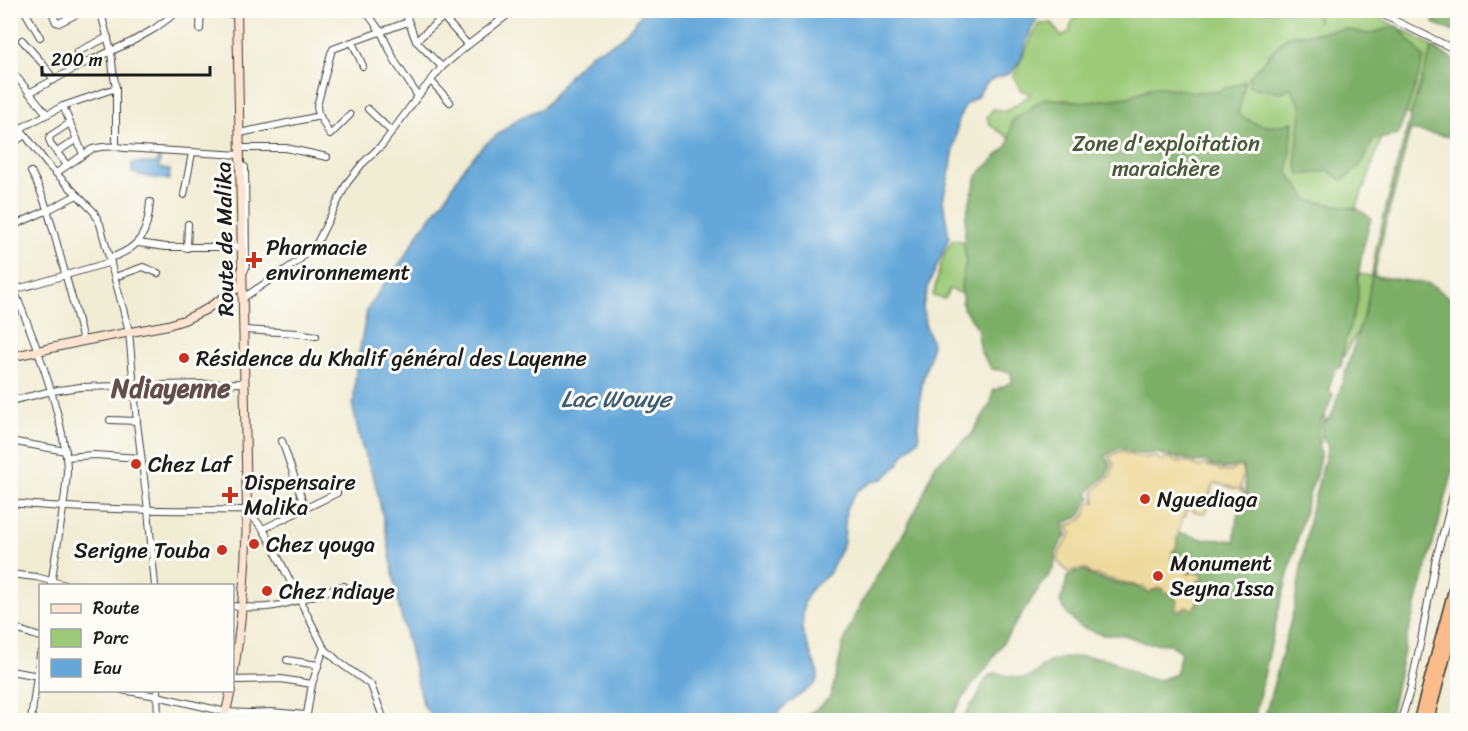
<svg xmlns="http://www.w3.org/2000/svg" width="1468" height="731" font-family="Sriracha,sans-serif">
<rect width="100%" height="100%" fill="#fdfcf7"/>
<filter id="ink" filterUnits="userSpaceOnUse"><feTurbulence type="fractalNoise" baseFrequency=".0167" numOctaves="2"/><feDisplacementMap in="SourceGraphic" scale="12" xChannelSelector="R" yChannelSelector="G"/><feConvolveMatrix kernelMatrix="1 2 1 2 8 2 1 2 1" color-interpolation-filters="sRGB"/></filter>
<filter id="wash" filterUnits="userSpaceOnUse"><feTurbulence type="fractalNoise" baseFrequency=".008" numOctaves="4" result="noise"/><feDisplacementMap in="SourceGraphic" scale="24" xChannelSelector="R" yChannelSelector="G"/><feGaussianBlur stdDeviation="1.35" result="paint"/><feColorMatrix in="noise" values="0 0 0 0 0 0 0 0 0 0 0 0 0 0 0 0 0 1.4 0 .05"/><feComposite in="paint" operator="in"/></filter>
<g filter="url(#wash)">
<rect width="100%" height="100%" fill="#f1ecd4"/>
<!-- green -->
<path fill="#9cca78" stroke="#5c734a" stroke-width="1.5" d="M1090,11h225l3,12v-12h48l53,27 23,15 3,14 -26,48 -29,-2 -23,68 -27,64 6,27 31,5 -6,30 -28,51 -10,2 -12,83 -10,1 -345,-149 -17,-6 -4,10 -12,-3c4,-16 9,-46 21,-57l30,8 37,-101 -31,-21 -3,-8 6,-8 13,2 25,-17 -11,-4 -3,-9 -4,-4 25,-53 14,-1 9,14 9,-6c1,-16 9,-13 20,-20z"/>
<!-- forest -->
<g fill="#7dae68" stroke="#4c6542" stroke-width="1.5">
<path d="M1434,11h23v22l-24,-10z"/>
<path d="M1398,26l26,32 -14,44 -12,33 -25,5c-9,22 -11,26 -31,40l-13,-9 -29,4 -3,-8 -1,-10 6,-50 -12,-20 -8,5 -33,-5v-10l38,-41 59,-7 22,5z"/>
<path d="M1432,48l25,13v77l-47,-8c-11,49 -27,97 -36,146l56,8 27,19v154l-50,180 -18,83h-125l30,-111 17,-98 17,-64 -6,-11v-12l8,-7 3,-5 34,-108 9,-55 17,-69 20,-73z"/>
<path d="M1245,81l-2,13 -5,20c20,13 32,15 55,8l-5,51 20,27 50,9 13,9 -8,30 -5,30v23l-13,41 -4,25 -5,1 -8,21 5,6 -7,18 -7,9 -2,13 1,10 3,7 -5,23 -6,16 -32,122 -24,107h-292l8,-14 6,-6 6,-15 6,-9 6,-3c8,1 24,5 31,5 10,-1 15,-11 23,-15 14,-7 35,-7 50,-6 23,2 41,26 65,22 4,-1 9,-4 13,-5l5,-23 -11,-7 -25,-1 -20,-8h-22l-24,-9 -11,-11 -8,-13 5,-14 2,-11 8,-5 10,-1c8,8 26,10 37,13 3,1 7,0 10,1 7,3 11,6 18,8l2,-2 10,-3 2,1v3l9,2 4,7 -1,7 2,3 9,-4 6,2 5,-6 -1,-1 3,-2 2,-7 -4,-3v-8l6,-1 -2,-7 -8,-2 -5,1 -4,-4 -13,-7v-6l4,-3 -4,-2 4,-2 2,-8 -2,-2 4,-6c9,1 17,5 24,6 11,1 21,0 31,2 0,-15 2,-35 12,-45 -4,-12 0,-21 -5,-30h-7l-3,2 -10,1 -3,-3 -10,-1 -2,-4 -13,1 -10,-4 -5,1c-8,-4 -16,-3 -24,-7 -14,5 -23,1 -35,-4l-15,8 6,8 -4,11 -12,10 -7,8 3,5 -5,3 -5,14 -17,9 3,11 -6,7 -5,11 -2,15 -19,26 -48,73 -22,28 -16,25h-149l4,-4 14,-8 12,-11 6,-21 7,-32 12,-29 27,-48 19,-29 20,-38 14,-35 36,-30 20,-32 2,-12 19,-9 -1,-10 -19,-3 -11,-16 -4,-26 -14,-19 -2,-24 5,-24 -2,-13 2,-32 11,-39 31,-31 4,-24 33,-23 42,4 41,-5 27,-11 40,6 24,-1z"/>
</g>
<!-- sand -->
<path fill="#eeda9e" stroke="#857b5d" stroke-width="1.5" d="M1121,451c11,5 23,10 34,4l5,6h3l2,-3h5l8,4 7,-1 15,6 5,-3 3,3 10,1 2,3 10,1 4,-2 1,-3h6c3,7 2,12 -1,19l5,9 -5,-5 -24,-7 -4,3 -6,25 -2,2 -11,-2 -3,-5 -5,7 1,3 -4,2 -1,5 -3,8 1,4 -3,4 1,2 -1,7 -4,3 3,3 -3,1v7c5,4 13,6 17,12l4,-2 9,3 1,5h-5l-2,5 1,6 5,2 -9,16 -6,-2 -9,4 -2,-3 1,-7 -4,-8 -9,-1v-3l-3,-1 -9,2 -2,3 -7,-6h-5l-5,-3 -20,-4 -16,-5h-6l-5,-6 -13,1 -4,3 -11,-11 1,-9 12,-19 -4,-8 6,-2 12,-7 3,-14 7,-1 -1,-11 16,-15 4,-12 -5,-7z"/>
<!-- water -->
<g fill="#65a7d9" stroke="#40627a" stroke-width="1.5">
<path d="M644,10l397,1 -12,23 -8,25 -10,14 -21,7 -6,6 -7,11 -11,7 -7,14 -8,48 -8,34 6,38 -20,46 -6,22 2,18 7,19 -2,13 -7,23 -3,21 -2,26 1,13 -15,15 -6,11 -15,14 -11,3 -15,9 -11,18 -2,33 -15,32 -18,15 -7,14 -2,27 16,43v6l-3,5 -34,25 -7,11h-340l-11,-16 -25,-101 -12,-72 -11,-49 -14,-38 -8,-36 3,-38 11,-60 21,-32 16,-20 16,-27 26,-34 18,-30 19,-21 36,-28 24,-10 26,-32 21,-22 22,-10 5,-3 17,-17z"/>
<path d="M158,155h3l-2,13 11,2 -1,10 -21,-3 -16,-4v-10h25z"/>
</g>
</g>
<g filter="url(#ink)">
<g fill="none" stroke-linecap="round" stroke-linejoin="round">
<defs>
<g id="street">
<path d="M24,10l16,27"/>
<path d="M51,10l5,12 3,1 26,-13"/>
<path d="M99,10l3,7 9,34 2,20 3,17v58"/>
<path d="M202,10l35,5"/>
<path d="M365,10l16,22 15,31 22,33"/>
<path d="M404,10l12,31 26,26"/>
<path d="M441,10l4,9 23,26"/>
<path d="M1373,10l85,41"/>
<path d="M200,29l1,-19"/>
<path d="M22,40l21,24 11,16"/>
<path d="M416,41l27,-24"/>
<path d="M352,42l56,-20"/>
<path d="M77,52l31,-15"/>
<path d="M10,69l37,45"/>
<path d="M431,81l19,21"/>
<path d="M29,93l56,-30 46,-21 23,-13 26,-19"/>
<path d="M63,106l20,48"/>
<path d="M368,109l24,23"/>
<path d="M10,115l37,49 47,48 6,12 29,107 8,92 11,87 7,76"/>
<path d="M350,115l-20,20 -12,-22 -1,-7 14,-53 2,-4 19,-7 11,24"/>
<path d="M21,128l42,-22 53,-18"/>
<path d="M240,133l80,-17"/>
<path d="M10,145l15,-10"/>
<path d="M240,148h46l41,9"/>
<path d="M57,152l20,-13"/>
<path d="M67,165l-16,-20 -2,-6 1,-3 20,-13"/>
<path d="M240,165l5,2 1,100 -3,7"/>
<path d="M31,172c15,26 21,55 29,83 8,29 16,57 23,86"/>
<path d="M56,173l36,-24c10,-3 22,-3 32,-1l116,7"/>
<path d="M184,195l8,-42"/>
<path d="M10,227l38,-17 29,-15"/>
<path d="M138,243l28,4h76"/>
<path d="M187,248l1,-24"/>
<path d="M110,258c31,-10 38,-26 40,-56"/>
<path d="M115,277l28,-10 15,6"/>
<path d="M10,281c19,44 36,88 48,135 4,18 9,36 9,55 -2,38 -11,76 -16,115"/>
<path d="M14,290l97,-28"/>
<path d="M243,298l54,-36 20,-19 30,-60 15,-19 21,-20 35,-48 24,-29 26,-22 46,-35"/>
<path d="M244,330l54,3 18,3"/>
<path d="M10,401l42,-10 29,-4 164,-4"/>
<path d="M110,420l27,1"/>
<path d="M10,441l56,10"/>
<path d="M282,441l23,67"/>
<path d="M66,457l28,-2 47,3"/>
<path d="M10,503c79,7 158,8 237,7l16,19 9,16 52,103 16,15 31,22 13,35"/>
<path d="M263,529l74,-36"/>
<path d="M10,574l26,3 34,9"/>
<path d="M232,606c32,4 50,0 80,-10 11,-3 21,-8 32,-10"/>
<path d="M10,625l12,6 18,6"/>
<path d="M287,660l31,5"/>
<path d="M10,671l29,5"/>
<path d="M233,680l48,-1 31,5"/>
<path d="M122,690l35,6 69,16 24,1 21,-1 35,3"/>
<path d="M157,690l1,30"/>
<path d="M31,720l9,-66"/>
<path d="M306,720l6,-36 12,-36"/>
<path d="M1401,720l9,-29 11,-51 15,-82 10,-35 12,-48"/>
</g>
<g id="secondary">
<path d="M10,357l73,-16 85,-16 16,-5 21,-10 37,-25"/>
<path d="M232,682c10,-57 14,-114 15,-172l-10,-500"/>
<path d="M224,720l7,-30"/>
</g>
<g id="highway">
<path d="M1419,720l39,-145"/>
<path d="M1428,720l30,-113"/>
</g>
</defs>
<!-- street casing -->
<use href="#street" stroke="#3c3b38" stroke-width="8"/>
<!-- secondary casing -->
<use href="#secondary" stroke="#3c3b38" stroke-width="10"/>
<!-- highway casing -->
<use href="#highway" stroke="#3c3b38" stroke-width="13"/>
<!-- street -->
<use href="#street" stroke="#fff" stroke-width="6"/>
<!-- secondary -->
<use href="#secondary" stroke="#fde4d0" stroke-width="8"/>
<!-- highway -->
<use href="#highway" stroke="#f9bc8a" stroke-width="10"/>
</g>
</g>
<!-- markers -->
<g fill="#c8321e" stroke="#fdfcf7" stroke-width="2">
<path d="M251 251h6v6h6v6h-6v6h-6v-6h-6v-6h6z"/>
<circle cx="184" cy="358" r="6"/>
<circle cx="136" cy="464" r="6"/>
<path d="M227 486h6v6h6v6h-6v6h-6v-6h-6v-6h6z"/>
<circle cx="1145" cy="499" r="6"/>
<circle cx="254" cy="544" r="6"/>
<circle cx="222" cy="550" r="6"/>
<circle cx="1158" cy="576" r="6"/>
<circle cx="267" cy="591" r="6"/>
</g>
<g text-anchor="middle" stroke-width="6" stroke-linejoin="round" paint-order="stroke">
<!-- park labels -->
<g font-size="22" fill="#49593c" stroke="#fdfcf7">
<text x="1166" y="151">Zone d'exploitation<tspan x="1166" dy="25">maraichère</tspan></text>
</g>
<!-- street labels -->
<g font-size="22" fill="#1c1c1c" stroke="#fdfcf7">
<text transform="translate(224 239) rotate(-91)" y="8">Route de Malika</text>
</g>
<!-- poi labels -->
<g font-size="22" fill="#1c1c1c" stroke="#fdfcf7" text-anchor="start">
<text x="266" y="255">Pharmacie<tspan x="266" dy="25">environnement</tspan></text>
<text x="196" y="366">Résidence du Khalif général des Layenne</text>
<text x="148" y="472">Chez Laf</text>
<text x="244" y="490">Dispensaire<tspan x="244" dy="25">Malika</tspan></text>
<text x="1157" y="507">Nguediaga</text>
<text x="266" y="552">Chez youga</text>
<text x="210" y="558" text-anchor="end">Serigne Touba</text>
<text x="1170" y="571">Monument<tspan x="1170" dy="25">Seyna Issa</tspan></text>
<text x="279" y="599">Chez ndiaye</text>
</g>
<!-- water labels -->
<g font-size="24" font-style="italic" fill="#3d5b71" stroke="#fdfcf7">
<text x="616" y="407">Lac Wouye</text>
</g>
<!-- quarter labels -->
<g font-size="26" font-weight="bold" fill="#624d4a" stroke="#fdfcf7">
<text x="171" y="397">Ndiayenne</text>
</g>
</g>
<!-- margin -->
<rect width="1468" height="731" fill="none" stroke="#fdfcf7" stroke-width="36"/>
<!-- legend -->
<rect x="39" y="584" width="195" height="108" fill="#fdfcf7" stroke="#a3a29f" stroke-width="1.5"/>
<rect x="51" y="604" width="30" height="9" fill="#fde4d0" stroke="#a3a29f" stroke-width="1.5"/>
<text x="93" y="614" font-size="18" fill="#1c1c1c">Route</text>
<rect x="51" y="629" width="30" height="18" fill="#9cca78" stroke="#a3a29f" stroke-width="1.5"/>
<text x="93" y="644" font-size="18" fill="#1c1c1c">Parc</text>
<rect x="51" y="659" width="30" height="18" fill="#65a7d9" stroke="#a3a29f" stroke-width="1.5"/>
<text x="93" y="674" font-size="18" fill="#1c1c1c">Eau</text>
<!-- scale -->
<path d="M42 66v9h168v-9" fill="none" stroke="#1c1c1c" stroke-width="3"/>
<text x="51" y="66" font-size="18" fill="#1c1c1c" stroke="#fdfcf7" stroke-width="4.5" paint-order="stroke">200 m</text>
</svg>
